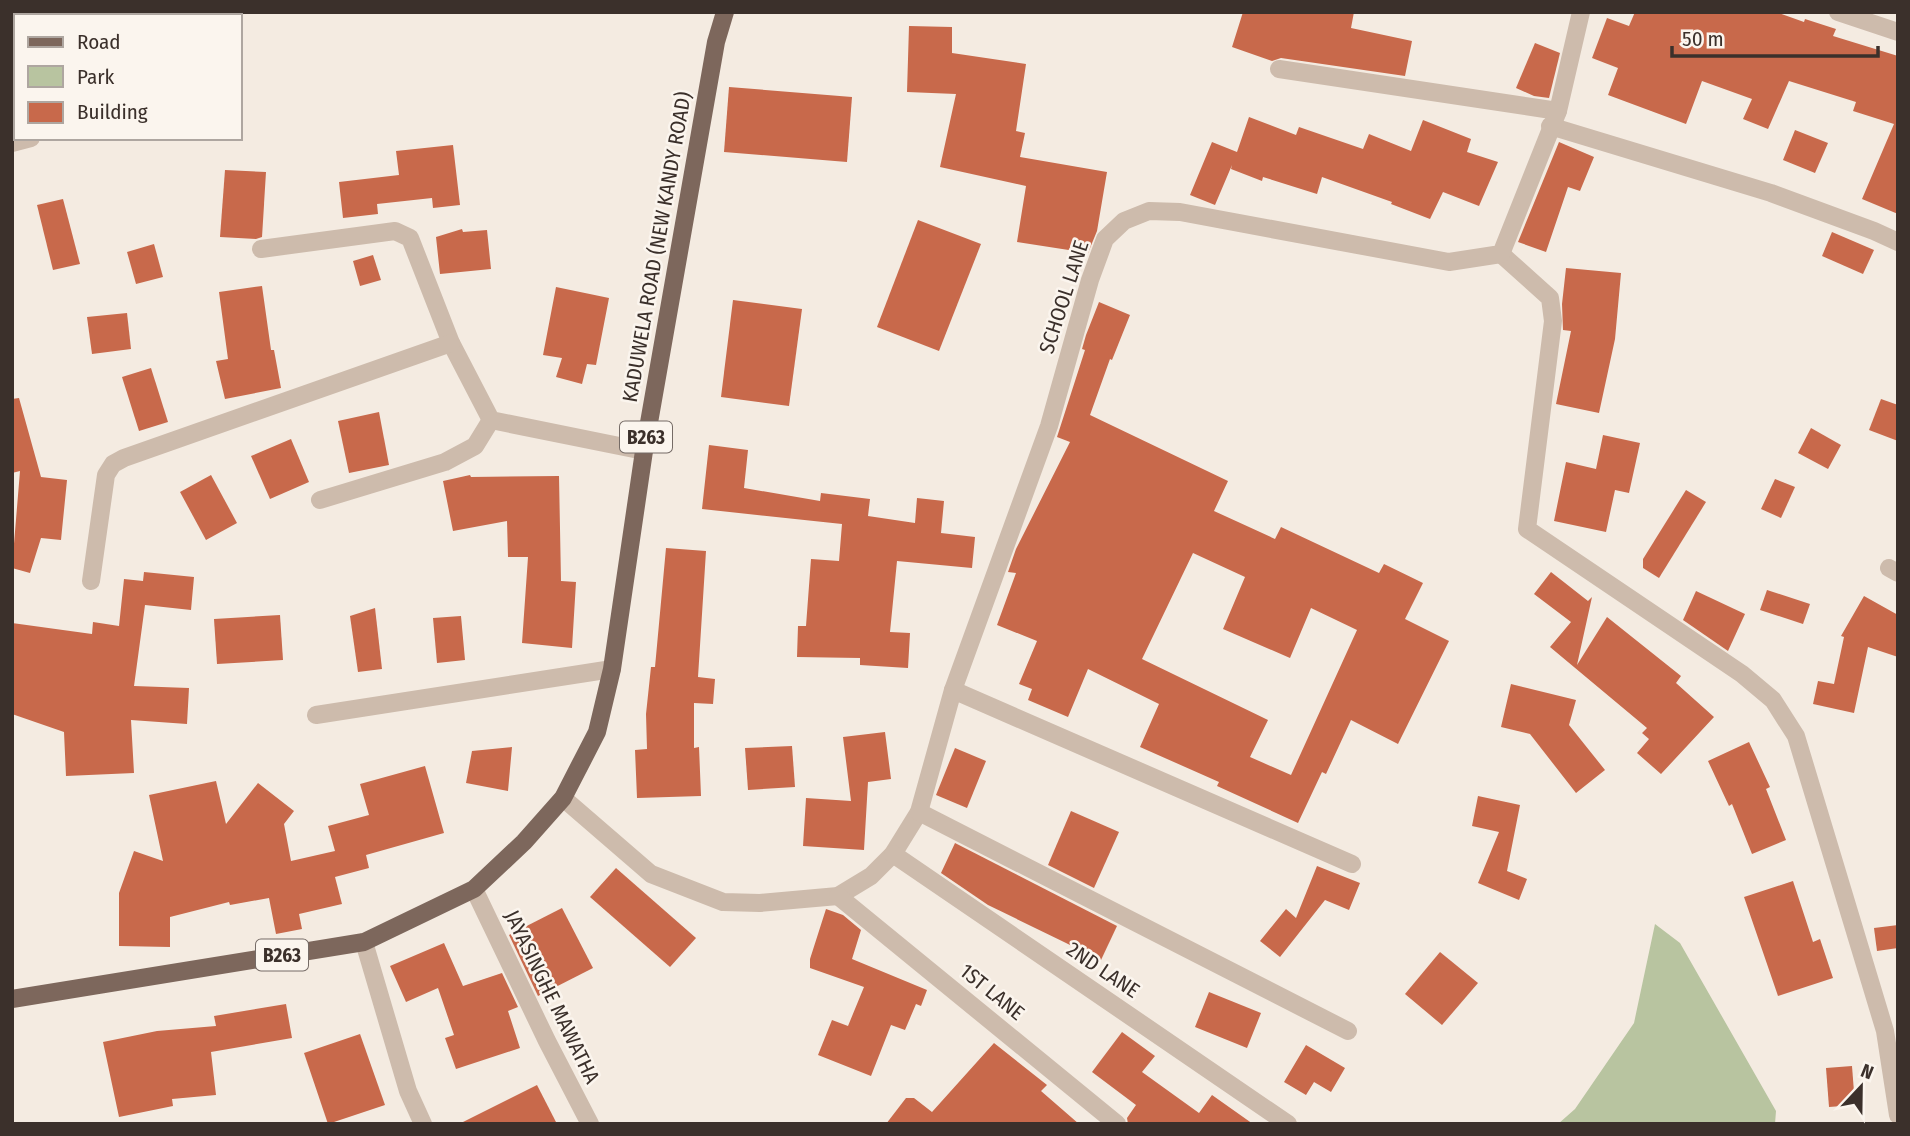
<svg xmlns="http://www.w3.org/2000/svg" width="1910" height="1136" font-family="'Fira Sans Condensed',sans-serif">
<rect width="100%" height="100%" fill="#f4ebe1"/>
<!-- green -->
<path fill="#b8c4a0" d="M1655,924l25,19 96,168 -1,13h-217l17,-15 59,-86z"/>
<!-- building -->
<g fill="#c8694b" fill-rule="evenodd">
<path d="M1243,12h111l-3,16 61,13 -7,35 -124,-18 -9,3 -40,-14z"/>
<path d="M1635,12h141l28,10 1,-3 31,10 -3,7 65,20v158l-36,-15 32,-75 -41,-13 3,-9 -67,-21 -21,48 -25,-10 9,-20 -50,-18 -16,43 -78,-29 10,-27 -26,-10 15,-40 22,8z"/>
<path d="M909,26l43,1v26l74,11 -10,67 9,2 -5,24 87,15 -10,59 -9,22 -71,-11 9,-56 -86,-19 16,-73 -49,-2z"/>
<path d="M1535,43l25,10 -11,45 -15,-2 -18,-8z"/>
<path d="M729,87l123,10 -5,65 -123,-10z"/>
<path d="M1249,117l47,18 3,-8 64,22 6,-15 42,17 12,-31 48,19 -4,13 31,10 -19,44 -36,-14 -13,27 -39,-15 1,-2 -70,-25 -5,17 -54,-17 -1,4 -31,-12 1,-4 -17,40 -25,-10 22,-53 25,10z"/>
<path d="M1795,130l33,13 -13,30 -32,-13z"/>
<path d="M1559,142l35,15 -14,34 -12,-4 -22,65 -28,-10z"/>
<path d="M453,145l7,60 -27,3 -1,-10 -55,6 1,10 -35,4 -4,-36 60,-7 -3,-24z"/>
<path d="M225,170l41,2 -4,65 -6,2 -36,-2z"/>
<path d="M63,199l17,65 -27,6 -16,-65z"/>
<path d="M918,220l63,24 -42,107 -62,-24z"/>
<path d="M462,229l1,3 24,-2 4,39 -51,5 -4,-37z"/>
<path d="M1832,232l42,18 -11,24 -41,-18z"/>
<path d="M154,244l9,33 -27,7 -9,-32z"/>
<path d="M373,255l8,25 -21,6 -7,-25z"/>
<path d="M1566,268l55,5 -6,66 -16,74 -43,-9 15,-73 -8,-1 -1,-26z"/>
<path d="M262,286l9,64h3l7,38 -56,11 -9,-38 12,-2 -9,-67z"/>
<path d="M556,287l53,11 -13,67 -9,-1 -5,20 -26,-7 6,-19 -19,-3z"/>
<path d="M733,300l69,9 -13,97 -68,-9z"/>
<path d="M1099,302l31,13 -18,45 -2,-1 -20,56 138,66 -14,30 61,28 6,-12 98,46 5,-9 39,19 -18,36 44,22 -51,103 -47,-24 -25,54 -4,-2 -24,51 -81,-37 2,-4 -79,-35 19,-43 -71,-35 -20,48 -40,-17 4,-11 -13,-5 18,-43 -40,-16 19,-52 -8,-1 8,-23 54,-107 -13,-5 28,-87 -3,-1 4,-14zM1193,553l52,24 -22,52 67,29 21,-50 46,22 -66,145 -41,-18 18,-37 -126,-61z"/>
<path d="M127,313l4,36 -39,5 -5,-37z"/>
<path d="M151,368l17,54 -29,9 -17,-54z"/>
<path d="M19,398l22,79 26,3 -6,60 -20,-2 -11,35 -18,-5 8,-97 -8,2v-74z"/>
<path d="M1881,399l17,6v36l-29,-11z"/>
<path d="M379,412l10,53 -40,8 -11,-52z"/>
<path d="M1811,428l30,17 -13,24 -30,-16z"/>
<path d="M1603,435l37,8 -11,50 -14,-3 -9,42 -52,-11 12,-59 30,7z"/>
<path d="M291,439l18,43 -39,17 -19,-43z"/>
<path d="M709,445l39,5 -4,38 76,13 1,-8 49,6 -2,17 47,7 2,-25 27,3 -3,32 34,4 -3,31 -75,-7 -7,71 20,1 -2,35 -48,-3v-7l-63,-1 1,-31h8l5,-67 28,2 3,-37 -140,-15z"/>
<path d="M211,475l26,48 -31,17 -26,-48z"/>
<path d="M470,475l1,2 88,-1 2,105 15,1 -4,66 -50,-5 6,-86h-20l-1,-36 -54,10 -10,-50z"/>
<path d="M1775,479l20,8 -14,31 -20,-9z"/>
<path d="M1686,490l20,12 -47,76 -16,-10v-9z"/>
<path d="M666,548l40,3 -8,126 17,2 -2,25 -19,-1v45l5,-1 2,49 -64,2 -2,-48 12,-1 -1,-35 5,-47h4z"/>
<path d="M144,572l50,5 -3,33 -46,-5 -11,81 55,2 -2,36 -56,-4 3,53 -68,3 -2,-44 -52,-18v-91l80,11 1,-12 26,4 5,-47 19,2z"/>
<path d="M1551,572l37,29 4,-4 -15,68 30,-48 74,59 -5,7 38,34 -53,57 -24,-21 12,-14 -7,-6 5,-5 -97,-81 21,-25 -37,-28z"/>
<path d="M1767,590l43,14 -7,20 -43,-14z"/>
<path d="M1696,591l49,23 -17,37 -45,-31z"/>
<path d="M1864,596l34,19v42l-30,-10 -14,66 -41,-9 5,-23 16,3 10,-47 -3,-1z"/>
<path d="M375,608l7,61 -24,3 -8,-56z"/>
<path d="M280,615l3,45 -66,4 -3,-45z"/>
<path d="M461,616l4,44 -28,3 -4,-45z"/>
<path d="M1511,684l65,16 -7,25 36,45 -29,23 -46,-59 -29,-7z"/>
<path d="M885,732l6,47 -23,3 -4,68 -61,-4 3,-48 45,3 -8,-64z"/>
<path d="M1749,742l21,45 -4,2 20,51 -34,14 -20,-50 -3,2 -21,-45z"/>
<path d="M792,746l3,41 -47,3 -3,-42z"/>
<path d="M512,747l-4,44 -42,-8 6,-32z"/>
<path d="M955,748l31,13 -19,47 -31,-13z"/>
<path d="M425,766l19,67 -78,22 3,13 -34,9 7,27 -43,10 3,15 -26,5 -7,-36 -39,7 -1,-3 -59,15v30l-51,-1v-53l15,-42 29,10 -14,-66 67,-14 10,43 32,-41 36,28 -10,13 7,37 44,-10 -7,-25 41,-11 -9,-31z"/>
<path d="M1478,796l42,9 -13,66 20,8 -8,21 -41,-17 21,-51 -27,-6z"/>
<path d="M1071,811l48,21 -25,56 -46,-23z"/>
<path d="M955,843l162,83 -16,34 -113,-55 -47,-32z"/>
<path d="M1317,866l43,17 -11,27 -24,-10 -45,57 -20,-16 26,-32 10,9z"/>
<path d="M616,868l80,70 -26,29 -80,-70z"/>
<path d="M1793,881l20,61 7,-3 13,39 -55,18 -34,-99z"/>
<path d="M562,908l31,60 -55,28 -29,-61z"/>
<path d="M826,909l17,6 18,15 -9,29 75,31 -6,16 -5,-2 -11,26 -14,-5 -20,51 -53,-21 14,-35 16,6 16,-39 -54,-19v-9z"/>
<path d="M1898,925v23l-21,3 -3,-23z"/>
<path d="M444,943l19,43 39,-13 16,34 -10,4 12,37 -64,21 -11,-31 9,-3 -16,-47 -32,14 -16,-36z"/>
<path d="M1440,952l38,31 -36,42 -37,-31z"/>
<path d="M1209,992l52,21 -14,35 -52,-21z"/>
<path d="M286,1004l6,34 -81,14 5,43 -44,4 1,7 -54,11 -16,-75 54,-11 59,-5 -2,-10z"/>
<path d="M1122,1032l33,24 -13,16 57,41 13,-18 41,29h-125l-1,-6 9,-13 -44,-33z"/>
<path d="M360,1034l25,71 -57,19 -24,-71z"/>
<path d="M994,1043l53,42 -6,6 38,33h-193l20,-26h8l18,14z"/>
<path d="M1306,1045l39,23 -14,24 -17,-10 -8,13 -22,-13z"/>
<path d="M1852,1066l3,39 -26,2 -3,-39z"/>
<path d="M537,1085l20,39h-98z"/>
</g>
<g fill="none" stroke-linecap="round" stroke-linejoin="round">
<!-- minor -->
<g stroke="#cdbbac" stroke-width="18">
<path d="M1838,12l60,20"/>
<path d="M107,16v-4"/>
<path d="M1279,69l279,42"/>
<path d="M1550,126l221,67 103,38 24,11"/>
<path d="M12,143l19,-5"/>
<path d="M261,249l134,-18 15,7 41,105 40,77 153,31"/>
<path d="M1501,254l49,44 3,23 -26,208 215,145 31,26 23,36 89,295 13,84"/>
<path d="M320,500l125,-38 30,-16 16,-26"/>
<path d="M1889,568l9,5"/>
<path d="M91,581l15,-106 7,-11 11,-6 327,-115"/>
<path d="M953,690l399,174"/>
<path d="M316,715l296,-46"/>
<path d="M563,798l88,76 72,28 37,1 78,-7 33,-20 22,-22 26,-42 34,-122 96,-264 41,-146 15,-41 19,-18 25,-10 31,1 269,50 52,-8 57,-143 23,-99"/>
<path d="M919,812l429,219"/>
<path d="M893,854l395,270"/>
<path d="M474,889l73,152 43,83"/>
<path d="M838,896l279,228"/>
<path d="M364,942l44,149 15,33"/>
</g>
<!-- primary -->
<path stroke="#7d675c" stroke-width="18" d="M12,999l352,-57 110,-53 50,-47 39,-44 34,-66 15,-63 32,-218 72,-409 9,-30"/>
</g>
<g text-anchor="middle" stroke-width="5" stroke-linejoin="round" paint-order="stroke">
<!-- shield labels -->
<g fill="#fbf5ee" stroke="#756b66" stroke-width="2">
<rect x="620" y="421.5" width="52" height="31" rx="5"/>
<rect x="256" y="939.5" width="52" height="31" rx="5"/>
</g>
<g font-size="19" font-weight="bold" fill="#3b302b">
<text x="646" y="444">B263</text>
<text x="282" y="962">B263</text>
</g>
<!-- street labels -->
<g font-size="21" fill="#3b302b" stroke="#fbf5ee">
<text transform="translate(657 247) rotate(-80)" y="7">KADUWELA ROAD (NEW KANDY ROAD)</text>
<text transform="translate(1064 297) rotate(-72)" y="7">SCHOOL LANE</text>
<text transform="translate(1103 970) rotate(34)" y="7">2ND LANE</text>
<text transform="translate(992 992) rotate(39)" y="7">1ST LANE</text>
<text transform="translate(552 997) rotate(64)" y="7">JAYASINGHE MAWATHA</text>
</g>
</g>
<!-- border -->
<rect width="1910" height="1136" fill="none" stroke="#3b302b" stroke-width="28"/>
<!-- legend -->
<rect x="14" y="14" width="228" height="126" fill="#fbf5ee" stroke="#aea6a0" stroke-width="2"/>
<rect x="28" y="37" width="35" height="10" fill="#7d675c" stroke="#aea6a0" stroke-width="2"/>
<text x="77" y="49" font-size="21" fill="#3b302b">Road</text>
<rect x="28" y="66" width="35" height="21" fill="#b8c4a0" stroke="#aea6a0" stroke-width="2"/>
<text x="77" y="84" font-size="21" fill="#3b302b">Park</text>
<rect x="28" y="102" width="35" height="21" fill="#c8694b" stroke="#aea6a0" stroke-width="2"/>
<text x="77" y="119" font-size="21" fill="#3b302b">Building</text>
<!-- north arrow -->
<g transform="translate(1861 1087) rotate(22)" stroke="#fbf5ee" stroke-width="5" paint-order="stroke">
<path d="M0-5L12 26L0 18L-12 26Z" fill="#3b302b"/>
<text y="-10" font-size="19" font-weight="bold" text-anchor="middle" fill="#3b302b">N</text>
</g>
<!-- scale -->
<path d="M1672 46v10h206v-10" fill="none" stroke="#3b302b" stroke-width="3.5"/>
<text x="1682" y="46" font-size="21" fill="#3b302b" stroke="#fbf5ee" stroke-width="5" paint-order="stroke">50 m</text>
</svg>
